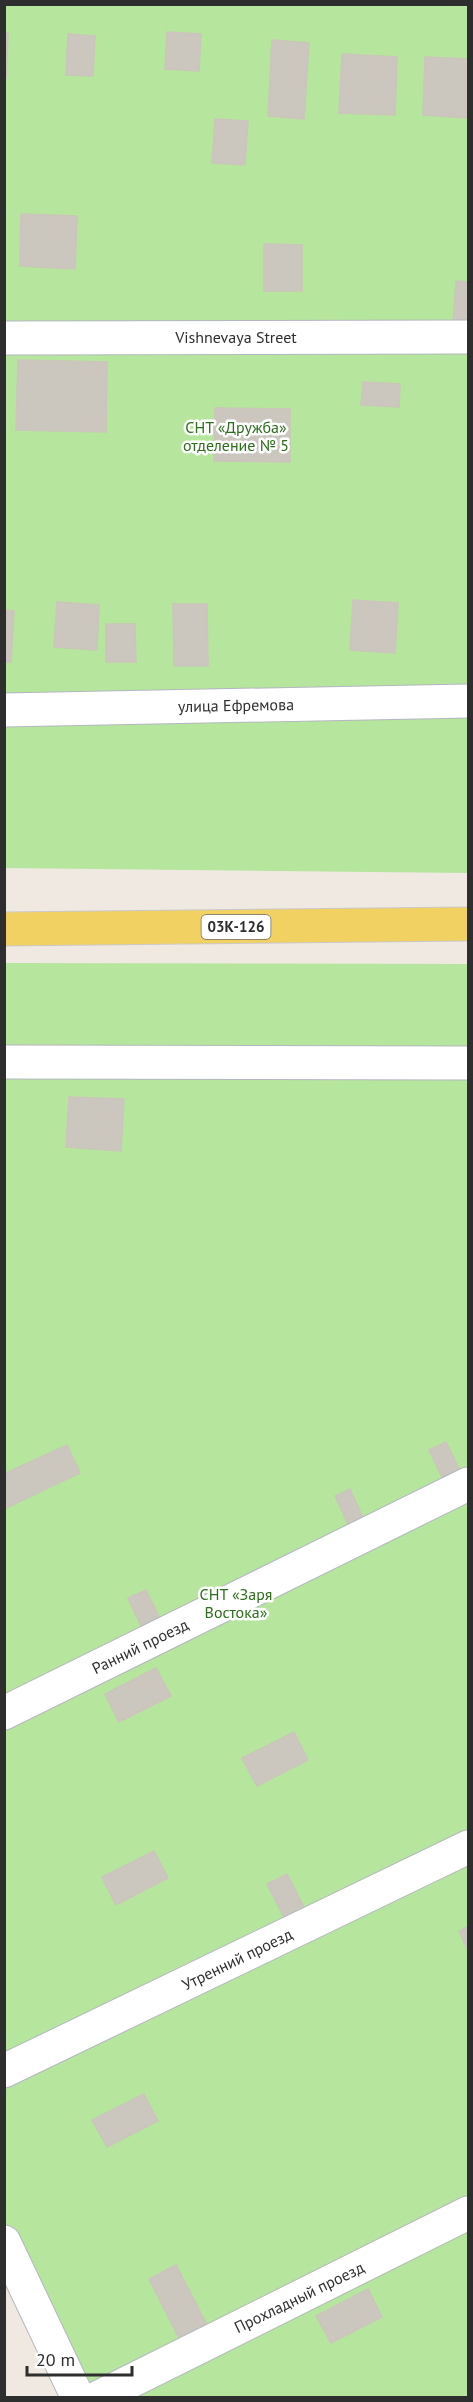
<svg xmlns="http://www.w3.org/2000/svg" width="473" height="2402" font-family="'PT Sans',sans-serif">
<rect width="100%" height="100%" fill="#efe9e1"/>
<!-- garden -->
<g fill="#b6e59e">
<path d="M5,5h463v868l-463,-5z"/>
<path d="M4,963l464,1v1433h-390l-73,-155z"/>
</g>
<!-- building -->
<g fill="#cbc7bf" stroke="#cbc5ba" stroke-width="1.5">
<path d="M167,32l34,2 -2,37 -34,-2z"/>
<path d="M4,33h4l-2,45h-2z"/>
<path d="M68,34l27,2 -2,40 -27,-1z"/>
<path d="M272,40l37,3 -5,76 -36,-3z"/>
<path d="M342,54l55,3 -2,58 -56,-2z"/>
<path d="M425,57l43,2v59l-45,-3z"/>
<path d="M215,119l33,2 -3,44 -33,-2z"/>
<path d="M21,214l56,2 -2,53 -55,-3z"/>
<path d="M264,244l38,1v46h-38z"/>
<path d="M456,281l12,1v43l-15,-1z"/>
<path d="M18,360l89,2 -1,70 -90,-2z"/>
<path d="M363,382l37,2 -1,23 -38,-2z"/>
<path d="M215,408l75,1v53l-76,-1z"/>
<path d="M353,600l45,3 -3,50 -45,-3z"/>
<path d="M57,602l42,3 -2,45 -43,-3z"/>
<path d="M173,604h34l1,62h-34z"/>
<path d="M4,610l10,1 -3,51h-7z"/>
<path d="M106,624h29l1,38h-30z"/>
<path d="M69,1097l55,2 -3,52 -55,-4z"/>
<path d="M446,1442l15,31 -17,8 -15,-31z"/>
<path d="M67,1445l13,28 -76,36v-35z"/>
<path d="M350,1489l14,31 -15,6 -14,-30z"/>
<path d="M146,1590l16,33 -18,9 -16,-34z"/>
<path d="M156,1668l15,28 -52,26 -14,-28z"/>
<path d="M294,1732l14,28 -51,26 -15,-28z"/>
<path d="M154,1851l14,27 -52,27 -14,-28z"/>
<path d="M287,1874l22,43 -20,10 -22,-43z"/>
<path d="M468,1927v24l-9,-20z"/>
<path d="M144,2094l14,27 -51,26 -15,-27z"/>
<path d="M176,2265l33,64 -28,13 -32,-63z"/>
<path d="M368,2289l14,28 -51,26 -15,-27z"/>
</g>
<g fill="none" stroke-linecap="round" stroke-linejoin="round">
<defs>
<g id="minor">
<path d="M4,338l464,-1"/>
<path d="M4,710l464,-9"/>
<path d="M4,1062l464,1"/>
<path d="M4,1713l464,-229"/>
<path d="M4,2071l464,-224"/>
<path d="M4,2242l74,156"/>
<path d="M97,2398l371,-185"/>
</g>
<path id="major" d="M4,929l464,-5"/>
</defs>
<!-- minor casing -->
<use href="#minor" stroke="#b4b7c1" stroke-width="35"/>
<!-- major casing -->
<use href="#major" stroke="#c9c9c9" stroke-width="35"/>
<!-- minor -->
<use href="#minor" stroke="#fff" stroke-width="33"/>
<!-- major -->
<use href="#major" stroke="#f2d163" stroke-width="33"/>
</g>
<g text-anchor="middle" stroke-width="5" stroke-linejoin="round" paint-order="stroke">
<!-- shield labels -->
<rect fill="#fff" stroke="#6d6d6d" stroke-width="1.5" x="201.5" y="915" width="69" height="24" rx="4.5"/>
<g font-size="15" font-weight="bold" fill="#2e2e2e">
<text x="236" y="932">03К-126</text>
</g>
<!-- street labels -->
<g font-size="16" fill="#2e2e2e" stroke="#fff">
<text x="236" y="343">Vishnevaya Street</text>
<text transform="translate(236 705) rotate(-1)" y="6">улица Ефремова</text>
<text transform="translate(140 1646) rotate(-26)" y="6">Ранний проезд</text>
<text transform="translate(237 1959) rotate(-26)" y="6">Утренний проезд</text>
<text transform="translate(299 2297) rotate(-26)" y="6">Прохладный проезд</text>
</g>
<!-- park labels -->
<g font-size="16" fill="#2c6e1b" stroke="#fff">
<text x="236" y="433">СНТ «Дружба»<tspan x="236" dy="18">отделение № 5</tspan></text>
<text x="236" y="1600">СНТ «Заря<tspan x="236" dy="18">Востока»</tspan></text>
</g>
</g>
<!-- border -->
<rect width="473" height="2402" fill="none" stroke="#2e2e2e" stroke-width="12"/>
<!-- scale -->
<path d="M27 2366v9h105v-9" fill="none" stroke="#2e2e2e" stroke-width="3"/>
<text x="36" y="2366" font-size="18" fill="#2e2e2e" stroke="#ffffff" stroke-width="4.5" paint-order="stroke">20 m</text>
</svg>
